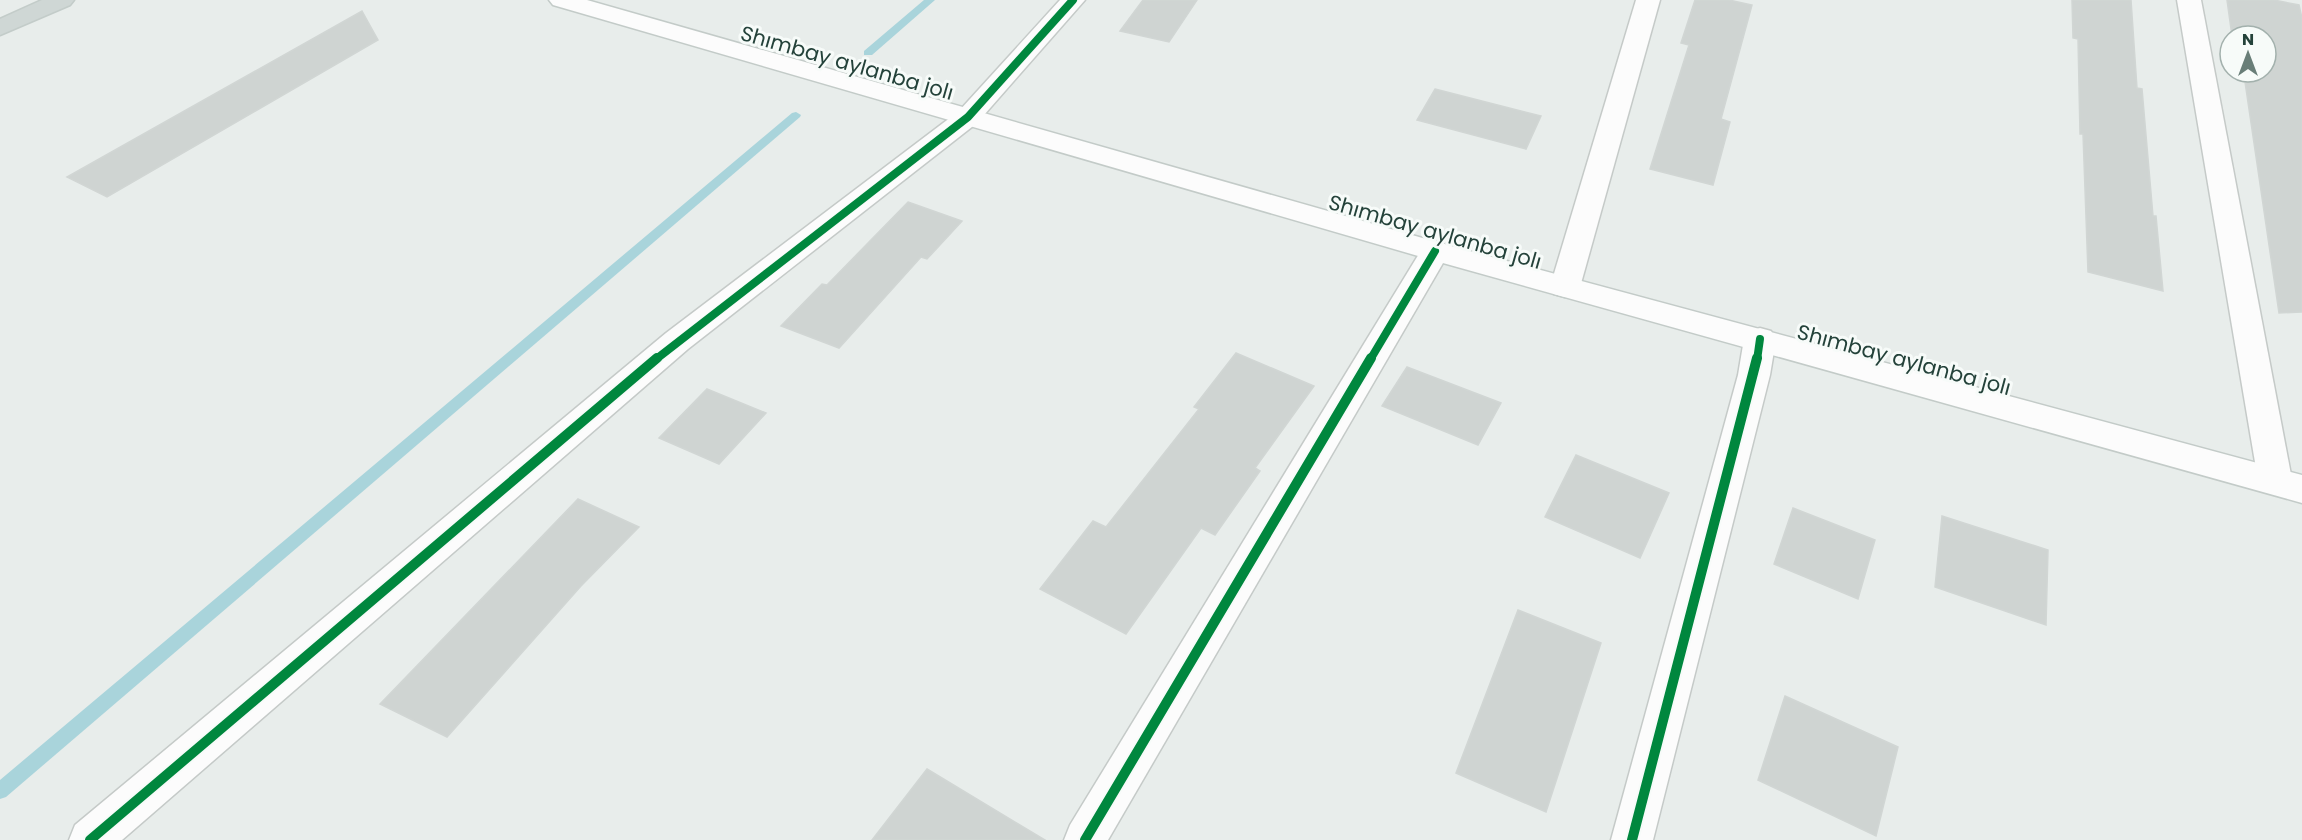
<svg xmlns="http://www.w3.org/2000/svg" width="2302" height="840" font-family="Poppins,sans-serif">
<rect width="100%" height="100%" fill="#e8edeb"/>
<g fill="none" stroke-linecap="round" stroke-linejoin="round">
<!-- stream -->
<g fill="#a9d4db" fill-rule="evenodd">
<path d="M924,0h11l-63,55h-8v-4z"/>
<path d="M796,112l5,3 -1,2 -794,680 -6,2v-19l792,-667z"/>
</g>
</g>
<!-- building -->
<g fill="#cfd4d2" stroke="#d1d6d4" stroke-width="1.5">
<path d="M1143,0h54l-28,42 -49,-11z"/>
<path d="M1695,0h34l23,5 -31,114 9,3 -17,63 -63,-16 39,-124 -8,-2z"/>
<path d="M2072,0h59l6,88 5,1 11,127h3l7,75 -75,-19 -5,-138h-3l-2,-95 -5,-1z"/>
<path d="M2227,0h47l25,5 3,13v294l-23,1 -34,-231 -7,-2 -1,-8h29v-36h-34z"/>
<path d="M362,11l16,29 -271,157 -40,-20z"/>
<path d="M1435,89l106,27 -15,33 -109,-29z"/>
<path d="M908,202l54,19 -35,38 -6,-2 -82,91 -58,-22 41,-42 5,1z"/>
<path d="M1236,353l78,33 -59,82 5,3 -45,64 -14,-7 -75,106 -86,-45 53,-68 13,6 93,-118 -5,-2z"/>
<path d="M1407,367l94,36 -23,42 -96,-39z"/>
<path d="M707,389l59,24 -47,51 -60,-26z"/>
<path d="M1576,455l93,38 -29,65 -95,-41z"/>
<path d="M578,499l61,28 -58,59 -134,151 -67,-33z"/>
<path d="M1793,508l82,32 -17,59 -84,-35z"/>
<path d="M1942,516l106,34 -2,75 -111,-38z"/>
<path d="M1518,610l83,33 -55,169 -90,-39z"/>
<path d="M1785,696l113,51 -22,89 -118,-56z"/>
<path d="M927,769l118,71h-173z"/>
</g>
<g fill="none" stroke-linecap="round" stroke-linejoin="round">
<defs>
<g id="minor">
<path d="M1060,0h25l-108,123 -289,226 -566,491h-53l6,-15 591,-492 293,-222z"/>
<path d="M1636,0h24l-80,287 -4,7 -11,3 -11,-3 -4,-7z"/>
<path d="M2177,0h24l91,480 -5,10 -12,3 -12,-3 -5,-10z"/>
<path d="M1435,241l10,3 5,7 -342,589h-44l6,-15 355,-581z"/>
<path d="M1760,328l11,3 5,8 -6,36 -117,465h-42l127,-465 6,-36 5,-8z"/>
</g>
<path id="secondary" d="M549,0h38l853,243 862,232v28l-877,-245 -872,-253z"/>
<path id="primary" d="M42,0h32l-4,5 -70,30v-16z"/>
</defs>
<!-- minor casing -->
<use href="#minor" stroke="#c5cac8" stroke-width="3"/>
<!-- secondary casing -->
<use href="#secondary" stroke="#c3cbc8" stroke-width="3"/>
<!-- primary casing -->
<use href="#primary" stroke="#c3ccc9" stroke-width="3"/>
<!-- minor -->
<use href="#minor" fill="#fcfcfc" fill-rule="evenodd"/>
<!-- secondary -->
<use href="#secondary" fill="#fcfcfc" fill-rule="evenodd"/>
<!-- primary -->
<use href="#primary" fill="#cfd7d5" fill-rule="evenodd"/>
<defs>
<g id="cycleway-far1">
<path d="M655,360l313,-243 105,-117"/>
<path d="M1370,360l65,-109"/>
<path d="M1757,360l3,-21"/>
</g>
<g id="cycleway">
<path d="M90,840l567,-482"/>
<path d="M1085,840l286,-482"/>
<path d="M1632,840l125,-482"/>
</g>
</defs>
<!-- cycleway-far1 casing -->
<use href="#cycleway-far1" stroke="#f7fbf9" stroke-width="10"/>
<!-- cycleway casing -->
<use href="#cycleway" stroke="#f7fbf9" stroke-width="14"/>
<!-- cycleway-far1 -->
<use href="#cycleway-far1" stroke="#00873e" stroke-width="8"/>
<!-- cycleway -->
<use href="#cycleway" stroke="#00873e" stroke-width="10"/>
</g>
<g text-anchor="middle" stroke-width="6" stroke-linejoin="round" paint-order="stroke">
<!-- street labels -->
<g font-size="21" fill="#24423a" stroke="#f7fbf9">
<text transform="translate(847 63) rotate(16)" y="7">Shımbay aylanba jolı</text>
<text transform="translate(1435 232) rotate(16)" y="7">Shımbay aylanba jolı</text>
<text transform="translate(1904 360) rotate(15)" y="7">Shımbay aylanba jolı</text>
</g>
</g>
<!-- north arrow -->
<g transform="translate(2248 54)"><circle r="28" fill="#f7fbf9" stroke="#a3b1ad" stroke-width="1.5"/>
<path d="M0-4.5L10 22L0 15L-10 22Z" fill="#697e78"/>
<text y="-9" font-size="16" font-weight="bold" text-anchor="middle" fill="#24423a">N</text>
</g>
</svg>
